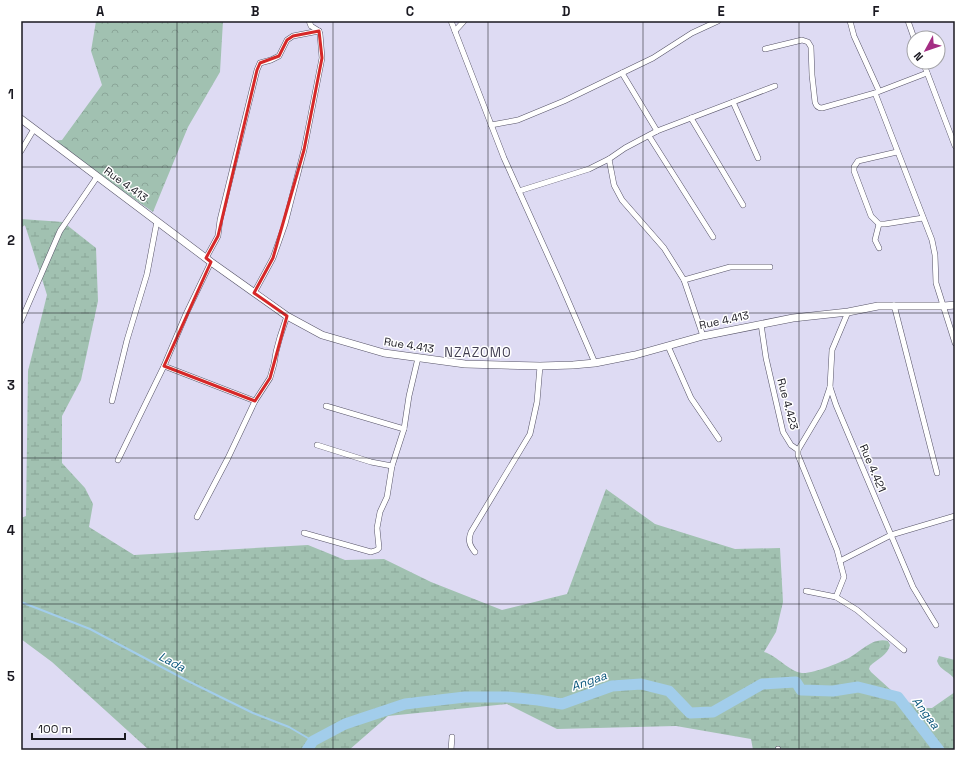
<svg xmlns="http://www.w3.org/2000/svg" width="976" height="771" font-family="'Space Grotesk',sans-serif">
<defs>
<pattern id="forest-crowns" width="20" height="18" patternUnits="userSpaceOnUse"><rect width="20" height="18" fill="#a1c1b1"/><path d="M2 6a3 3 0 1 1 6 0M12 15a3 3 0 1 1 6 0" fill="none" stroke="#8aa598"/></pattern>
<pattern id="wetland-marsh" width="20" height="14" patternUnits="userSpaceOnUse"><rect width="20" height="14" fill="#a1c1b1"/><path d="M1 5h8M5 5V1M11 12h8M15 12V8" fill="none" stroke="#8aa598"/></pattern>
</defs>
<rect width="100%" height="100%" fill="#dedbf3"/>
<!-- forest -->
<path fill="url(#forest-crowns)" d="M96,21h127l-3,51 -32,55 -35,85 -103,-71 12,-1 40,-55 -11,-34z"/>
<!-- wetland -->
<g fill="url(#wetland-marsh)">
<path d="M21,219l42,3 33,26 2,53 -17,79 -19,36v47l23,25 8,16 -4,23 45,28 174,-10 37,15 39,-1 47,23 71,28 65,-16 39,-105 49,35 80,25 45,-1 3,54 -7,30 -12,20c14,4 24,19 38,21 10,1 41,-11 50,-17 11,-7 22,-19 36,-15l2,4c-2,10 -13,14 -20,21l-1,3 2,3 31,28 22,8h8l23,-16v58h-202l-2,-11 -75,-13 -119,3 -50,-25 -119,12 -39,34h-200l-97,-88 -31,-23v-121l5,-2 2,-145 19,-76 -22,-70 -4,3z"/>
<path d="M939,656l16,4v20c-5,-9 -15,-9 -18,-19z"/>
</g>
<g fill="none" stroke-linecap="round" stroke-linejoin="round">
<!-- stream -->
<path stroke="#a2cdeb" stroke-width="2" d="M21,602l69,27 98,52 65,32 36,14 24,14"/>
<!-- river -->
<path stroke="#a2cdeb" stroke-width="11" d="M307,750l6,-9 32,-17 60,-20 60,-7h42l31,3 24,4 50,-18 29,-2 28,7 21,22 23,-1 49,-28 34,-2 5,8 32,1 25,-4 40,10 41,53"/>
<defs>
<g id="street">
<path d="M451,21l53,137 56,124 35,81"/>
<path d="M850,21l4,15 25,55"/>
<path d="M908,21l6,17"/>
<path d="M455,31l9,-10"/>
<path d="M765,49l37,-9 6,2 3,5 1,28 3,27c1,4 3,6 7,6l53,-15 52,-20"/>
<path d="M923,62l32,84"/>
<path d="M622,73l35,58"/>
<path d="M875,93l57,147 3,15 1,28 19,60"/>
<path d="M733,102l25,56"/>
<path d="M691,118l52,87"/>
<path d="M491,125l27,-5 46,-19 89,-43 39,-25 26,-12"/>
<path d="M649,136l64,101"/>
<path d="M21,151l13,-22"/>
<path d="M897,152l-39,9 -4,6v4l17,45 8,8h6l38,-6"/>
<path d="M609,159l5,26 8,15 42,48 20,32 19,56"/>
<path d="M519,191l70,-22 20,-10 16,-11 32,-17 118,-45"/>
<path d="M879,248l-4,-8 4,-16"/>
<path d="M206,258l12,-22 2,-16 37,-150 3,-7 11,-3 8,-4 8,-16 6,-4 26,-5"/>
<path d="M684,280l46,-13h40"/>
<path d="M254,293l19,-35 12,-34 19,-74 18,-92 -2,-24 -1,-3 -8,-5 -2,-5"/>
<path d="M894,305l43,168"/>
<path d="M848,312l-16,38 -2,37 6,18 77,182 23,38"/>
<path d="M21,321l39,-90 37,-54"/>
<path d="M761,324l5,34 17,74 8,13 7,5v5l39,95 7,27 -8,20"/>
<path d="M668,346l23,52 28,41"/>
<path d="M164,366l91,35"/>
<path d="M112,401l15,-61 20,-66 10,-53"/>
<path d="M326,406l78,23"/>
<path d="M317,445l54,17 21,4"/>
<path d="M798,450l25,-42 7,-21"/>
<path d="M118,460l46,-94 22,-52 25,-52"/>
<path d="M197,517l31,-59 27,-57 15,-23 4,-14 2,-12 4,-15 7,-21"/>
<path d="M304,533l67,19 6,-2 2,-2 -2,-20 3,-16 7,-15 5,-31 12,-37 5,-33 9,-38"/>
<path d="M475,552c-6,-7 -7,-12 -4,-20l59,-98 7,-32 3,-36"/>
<path d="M840,561l51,-26 64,-19"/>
<path d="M806,591l30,6 21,13 47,40"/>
<path d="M451,750l1,-13"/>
<path d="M778,750v-1"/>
</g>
<path id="secondary" d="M21,119l190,143 76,54 35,19 62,18 81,11 75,2 33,-1 22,-2 40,-8 68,-19 90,-18 55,-6 30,-6h66l11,-1"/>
</defs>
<!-- street casing -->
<use href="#street" stroke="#565367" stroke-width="6"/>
<!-- secondary casing -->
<use href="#secondary" stroke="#565367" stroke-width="8"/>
<!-- street -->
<use href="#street" stroke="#fff" stroke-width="5"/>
<!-- secondary -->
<use href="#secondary" stroke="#fff" stroke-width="7"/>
</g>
<!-- marked area -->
<path fill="none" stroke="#d62828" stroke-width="3" stroke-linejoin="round" d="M319,31l3,27 -18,92 -31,108 -19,35 33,23 -17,62 -15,23 -91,-35 47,-104 -5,-4 12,-22 39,-166 3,-7 19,-7 8,-16 6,-4z"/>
<!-- grid -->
<path fill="none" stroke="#1a1921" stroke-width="1" stroke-opacity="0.55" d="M177,21v729M333,21v729M488,21v729M643,21v729M799,21v729M21,167h934M21,313h934M21,458h934M21,604h934"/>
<g text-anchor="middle" stroke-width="3" stroke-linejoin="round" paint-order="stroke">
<!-- street labels -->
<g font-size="11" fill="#1a1921" stroke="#fff">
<text transform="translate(126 184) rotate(36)" y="4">Rue 4.413</text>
<text transform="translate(724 320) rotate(-12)" y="4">Rue 4.413</text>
<text transform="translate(409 345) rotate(9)" y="4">Rue 4.413</text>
<text transform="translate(788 404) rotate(75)" y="4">Rue 4.423</text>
<text transform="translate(873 468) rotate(67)" y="4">Rue 4.421</text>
</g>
<!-- water labels -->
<g font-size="12" font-style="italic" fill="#055379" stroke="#fff">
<text transform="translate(172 662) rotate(28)" y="4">Lada</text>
<text transform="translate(589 681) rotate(-19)" y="4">Angaa</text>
<text transform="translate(926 713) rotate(53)" y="4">Angaa</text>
</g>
<!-- quarter labels -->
<g font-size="13" letter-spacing="1" fill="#403d50" stroke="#fff">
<text x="478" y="357">NZAZOMO</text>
</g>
</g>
<!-- border -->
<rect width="976" height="771" fill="none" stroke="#ffffff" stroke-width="44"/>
<!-- north arrow -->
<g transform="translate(926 50) rotate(230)"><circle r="19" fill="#ffffff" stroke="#a3a3a6"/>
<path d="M0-3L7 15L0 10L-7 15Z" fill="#a42d84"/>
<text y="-6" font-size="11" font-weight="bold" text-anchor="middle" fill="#1a1921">N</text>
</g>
<!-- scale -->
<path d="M32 733v6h93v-6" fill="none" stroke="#1a1921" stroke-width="2"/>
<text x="38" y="733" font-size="12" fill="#1a1921" stroke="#ffffff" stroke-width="3" paint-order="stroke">100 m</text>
<rect x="22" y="22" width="932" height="727" fill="none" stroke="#1a1921" stroke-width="1.5"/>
<g font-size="13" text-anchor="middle" font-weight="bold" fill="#1a1921">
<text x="100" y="16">A</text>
<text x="255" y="16">B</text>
<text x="410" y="16">C</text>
<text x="566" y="16">D</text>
<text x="721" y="16">E</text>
<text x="876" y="16">F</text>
<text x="11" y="99">1</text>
<text x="11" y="245">2</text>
<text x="11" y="390">3</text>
<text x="11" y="535">4</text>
<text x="11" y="681">5</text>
</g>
</svg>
